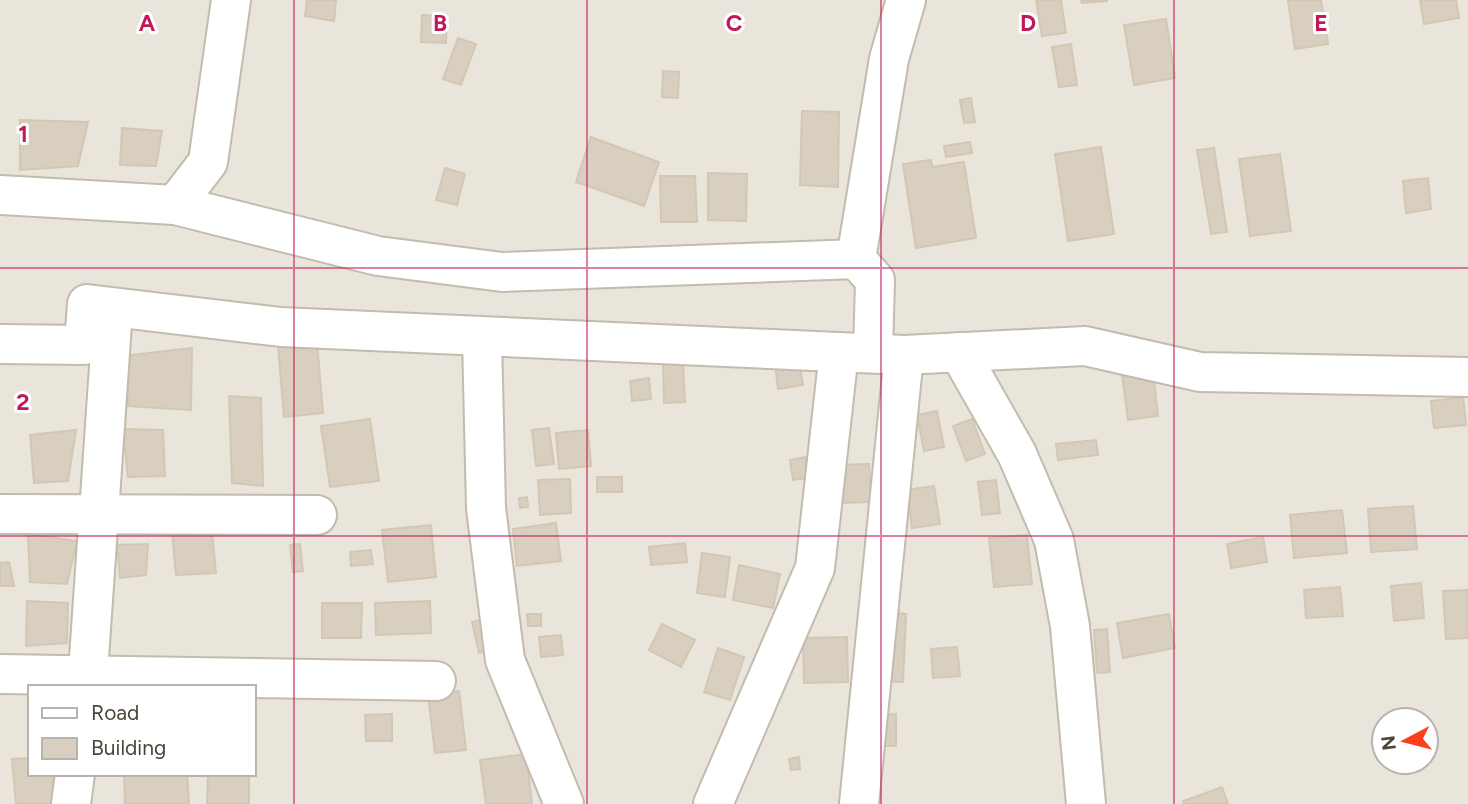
<svg xmlns="http://www.w3.org/2000/svg" width="1468" height="804" font-family="Figtree,sans-serif">
<rect width="100%" height="100%" fill="#f6f3ec"/>
<!-- residential -->
<path fill="#eae5da" fill-rule="evenodd" d="M0,0h1468v804h-1468zM30,687h224v87h-224zM1384,720h42v42h-42z"/>
<!-- building -->
<g fill="#d8cfc1" stroke="#d3c7b4" stroke-width="2">
<path d="M307,0h29l-2,21 -29,-5z"/>
<path d="M1036,0h25l5,33 -24,3z"/>
<path d="M1081,0h26v1l-25,2z"/>
<path d="M1288,0h33l7,44 -33,5z"/>
<path d="M1420,0h36l3,18 -35,6z"/>
<path d="M422,15l25,1 -1,27 -25,-1z"/>
<path d="M1166,19l9,59 -41,7 -10,-60z"/>
<path d="M458,38l18,6 -15,41 -18,-6z"/>
<path d="M1071,44l6,41 -18,2 -7,-40z"/>
<path d="M663,71l16,1 -1,26 -16,-1z"/>
<path d="M971,98l4,24 -11,1 -4,-23z"/>
<path d="M802,111l37,1 -1,75 -38,-2z"/>
<path d="M20,120l68,2 -10,44 -58,4z"/>
<path d="M122,128l40,3 -6,35 -36,-1z"/>
<path d="M591,137l68,25 -15,44 -68,-24z"/>
<path d="M970,142l2,11 -26,4 -2,-11z"/>
<path d="M1101,147l13,87 -46,7 -13,-87z"/>
<path d="M1214,148l13,84 -16,2 -14,-84z"/>
<path d="M1280,154l11,77 -41,5 -11,-77z"/>
<path d="M931,160l1,7 32,-5 12,76 -60,10 -13,-84z"/>
<path d="M445,168l20,6 -8,31 -21,-5z"/>
<path d="M708,173l39,1 -1,47 -38,-1z"/>
<path d="M660,176h35l2,46h-36z"/>
<path d="M1428,178l3,31 -25,4 -3,-32z"/>
<path d="M317,343l6,70 -39,4 -6,-71z"/>
<path d="M192,348l-1,62 -63,-4 -3,-50z"/>
<path d="M799,360l4,25 -25,4 -3,-25z"/>
<path d="M663,362h20l2,40 -21,1z"/>
<path d="M1153,370l5,46 -30,4 -6,-46z"/>
<path d="M649,378l2,21 -19,2 -2,-20z"/>
<path d="M229,396l32,2 2,88 -31,-3z"/>
<path d="M1463,397l3,28 -32,3 -3,-27z"/>
<path d="M937,411l7,36 -20,4 -7,-36z"/>
<path d="M370,419l9,62 -49,6 -9,-61z"/>
<path d="M972,419l13,35 -19,7 -13,-35z"/>
<path d="M549,428l5,36 -18,2 -4,-36z"/>
<path d="M123,429l40,1 2,46 -37,1z"/>
<path d="M76,430l-8,51 -34,2 -4,-48z"/>
<path d="M588,430l3,36 -32,3 -3,-36z"/>
<path d="M1096,440l2,15 -40,5 -2,-16z"/>
<path d="M806,457l3,21 -16,2 -3,-20z"/>
<path d="M869,464l2,38 -31,1 -1,-38z"/>
<rect x="597" y="477" width="25" height="15"/>
<path d="M570,479l1,34 -31,2 -2,-35z"/>
<path d="M996,480l4,33 -18,2 -4,-33z"/>
<path d="M934,486l6,38 -28,4 -5,-38z"/>
<path d="M527,497l1,10 -8,1 -1,-10z"/>
<path d="M1413,506l4,43 -46,3 -3,-43z"/>
<path d="M1342,510l5,43 -53,5 -4,-43z"/>
<path d="M556,523l5,38 -44,5 -4,-37z"/>
<path d="M431,525l5,52 -48,5 -6,-52z"/>
<path d="M172,531l40,1 4,41 -40,2z"/>
<path d="M28,534l49,7 -10,43 -37,-2z"/>
<path d="M1027,535l5,49 -38,3 -5,-49z"/>
<path d="M1263,537l4,25 -36,6 -4,-24z"/>
<path d="M685,543l2,19 -36,3 -2,-18z"/>
<path d="M148,544l-2,31 -26,3 -3,-33z"/>
<path d="M300,544l3,27 -10,1 -3,-27z"/>
<path d="M371,550l2,14 -22,2 -1,-14z"/>
<path d="M702,553l28,4 -5,40 -28,-4z"/>
<path d="M9,562l5,24h-14v-23z"/>
<path d="M739,565l41,9 -7,34 -40,-8z"/>
<path d="M1421,583l3,35 -30,3 -3,-35z"/>
<path d="M1340,587l3,29 -37,2 -2,-28z"/>
<path d="M1468,590v48l-22,1 -3,-48z"/>
<path d="M27,601l41,2 -1,40 -41,3z"/>
<path d="M430,601l1,32 -55,2 -1,-32z"/>
<path d="M322,603h40l-1,35h-39z"/>
<path d="M884,612l22,2 -3,68 -22,-1z"/>
<path d="M527,614h14v12h-13z"/>
<path d="M1169,614l6,34 -52,10 -6,-35z"/>
<path d="M484,619l6,31 -11,3 -7,-31z"/>
<path d="M662,624l33,16 -14,27 -32,-17z"/>
<path d="M1107,629l3,43 -13,1 -3,-43z"/>
<path d="M561,635l2,20 -22,2 -2,-20z"/>
<path d="M847,637l1,45 -44,1 -1,-45z"/>
<path d="M957,647l3,29 -27,2 -2,-29z"/>
<path d="M718,648l26,9 -14,43 -26,-8z"/>
<path d="M459,691l7,59 -31,3 -7,-58z"/>
<path d="M392,714v27h-26l-1,-26z"/>
<path d="M896,714v32h-19l-1,-31z"/>
<path d="M526,754l6,50h-46l-6,-44z"/>
<path d="M799,757l1,12 -9,1 -2,-11z"/>
<path d="M30,758v16h24l-2,30h-36l-4,-45z"/>
<path d="M124,774h63l2,30h-64z"/>
<path d="M208,774h41v30h-42z"/>
<path d="M1222,787l6,17h-44l-1,-3z"/>
</g>
<g fill="none" stroke-linecap="round" stroke-linejoin="round">
<defs>
<g id="street">
<path d="M0,195l175,10 33,-43 23,-162"/>
<path d="M175,205l203,51 124,16 354,-13 19,21 -2,73"/>
<path d="M856,259l33,-200 17,-59"/>
<path d="M482,338l4,170 19,152 59,144"/>
<path d="M0,344l84,1 3,-41 194,23 623,28 181,-9 115,26 268,5"/>
<path d="M959,352l58,102 37,86 16,86 16,178"/>
<path d="M0,514l317,1"/>
<path d="M0,674l436,7"/>
<path d="M87,687l26,-378"/>
<path d="M71,804l4,-30"/>
<path d="M713,804l102,-236 24,-216"/>
<path d="M859,804l45,-449"/>
</g>
</defs>
<!-- street casing -->
<use href="#street" stroke="#c2bbae" stroke-width="42"/>
<!-- street -->
<use href="#street" stroke="#fff" stroke-width="38"/>
</g>
<!-- grid -->
<path fill="none" stroke="#c2185b" stroke-width="2" stroke-opacity="0.55" d="M294,0v804M587,0v804M881,0v804M1174,0v804M0,268h1468M0,536h1468"/>
<g font-size="23" text-anchor="middle" font-weight="bold" fill="#c2185b" stroke="#fff" stroke-width="6" stroke-linejoin="round" paint-order="stroke">
<text x="147" y="31">A</text>
<text x="440" y="31">B</text>
<text x="734" y="31">C</text>
<text x="1028" y="31">D</text>
<text x="1321" y="31">E</text>
<text x="23" y="142">1</text>
<text x="23" y="410">2</text>
</g>
<!-- legend -->
<rect x="28" y="685" width="228" height="91" fill="#ffffff" stroke="#b7b4b0" stroke-width="2"/>
<rect x="42" y="708" width="35" height="10" fill="#ffffff" stroke="#b7b4b0" stroke-width="2"/>
<text x="91" y="720" font-size="21" fill="#4b4439">Road</text>
<rect x="42" y="738" width="35" height="21" fill="#d8cfc1" stroke="#b7b4b0" stroke-width="2"/>
<text x="91" y="755" font-size="21" fill="#4b4439">Building</text>
<!-- north arrow -->
<g transform="translate(1405 741) rotate(263)"><circle r="33" fill="#ffffff" stroke="#b7b4b0" stroke-width="2"/>
<path d="M0-5L12 26L0 18L-12 26Z" fill="#fc3f1d"/>
<text y="-10" font-size="19" font-weight="bold" text-anchor="middle" fill="#4b4439">N</text>
</g>
</svg>
